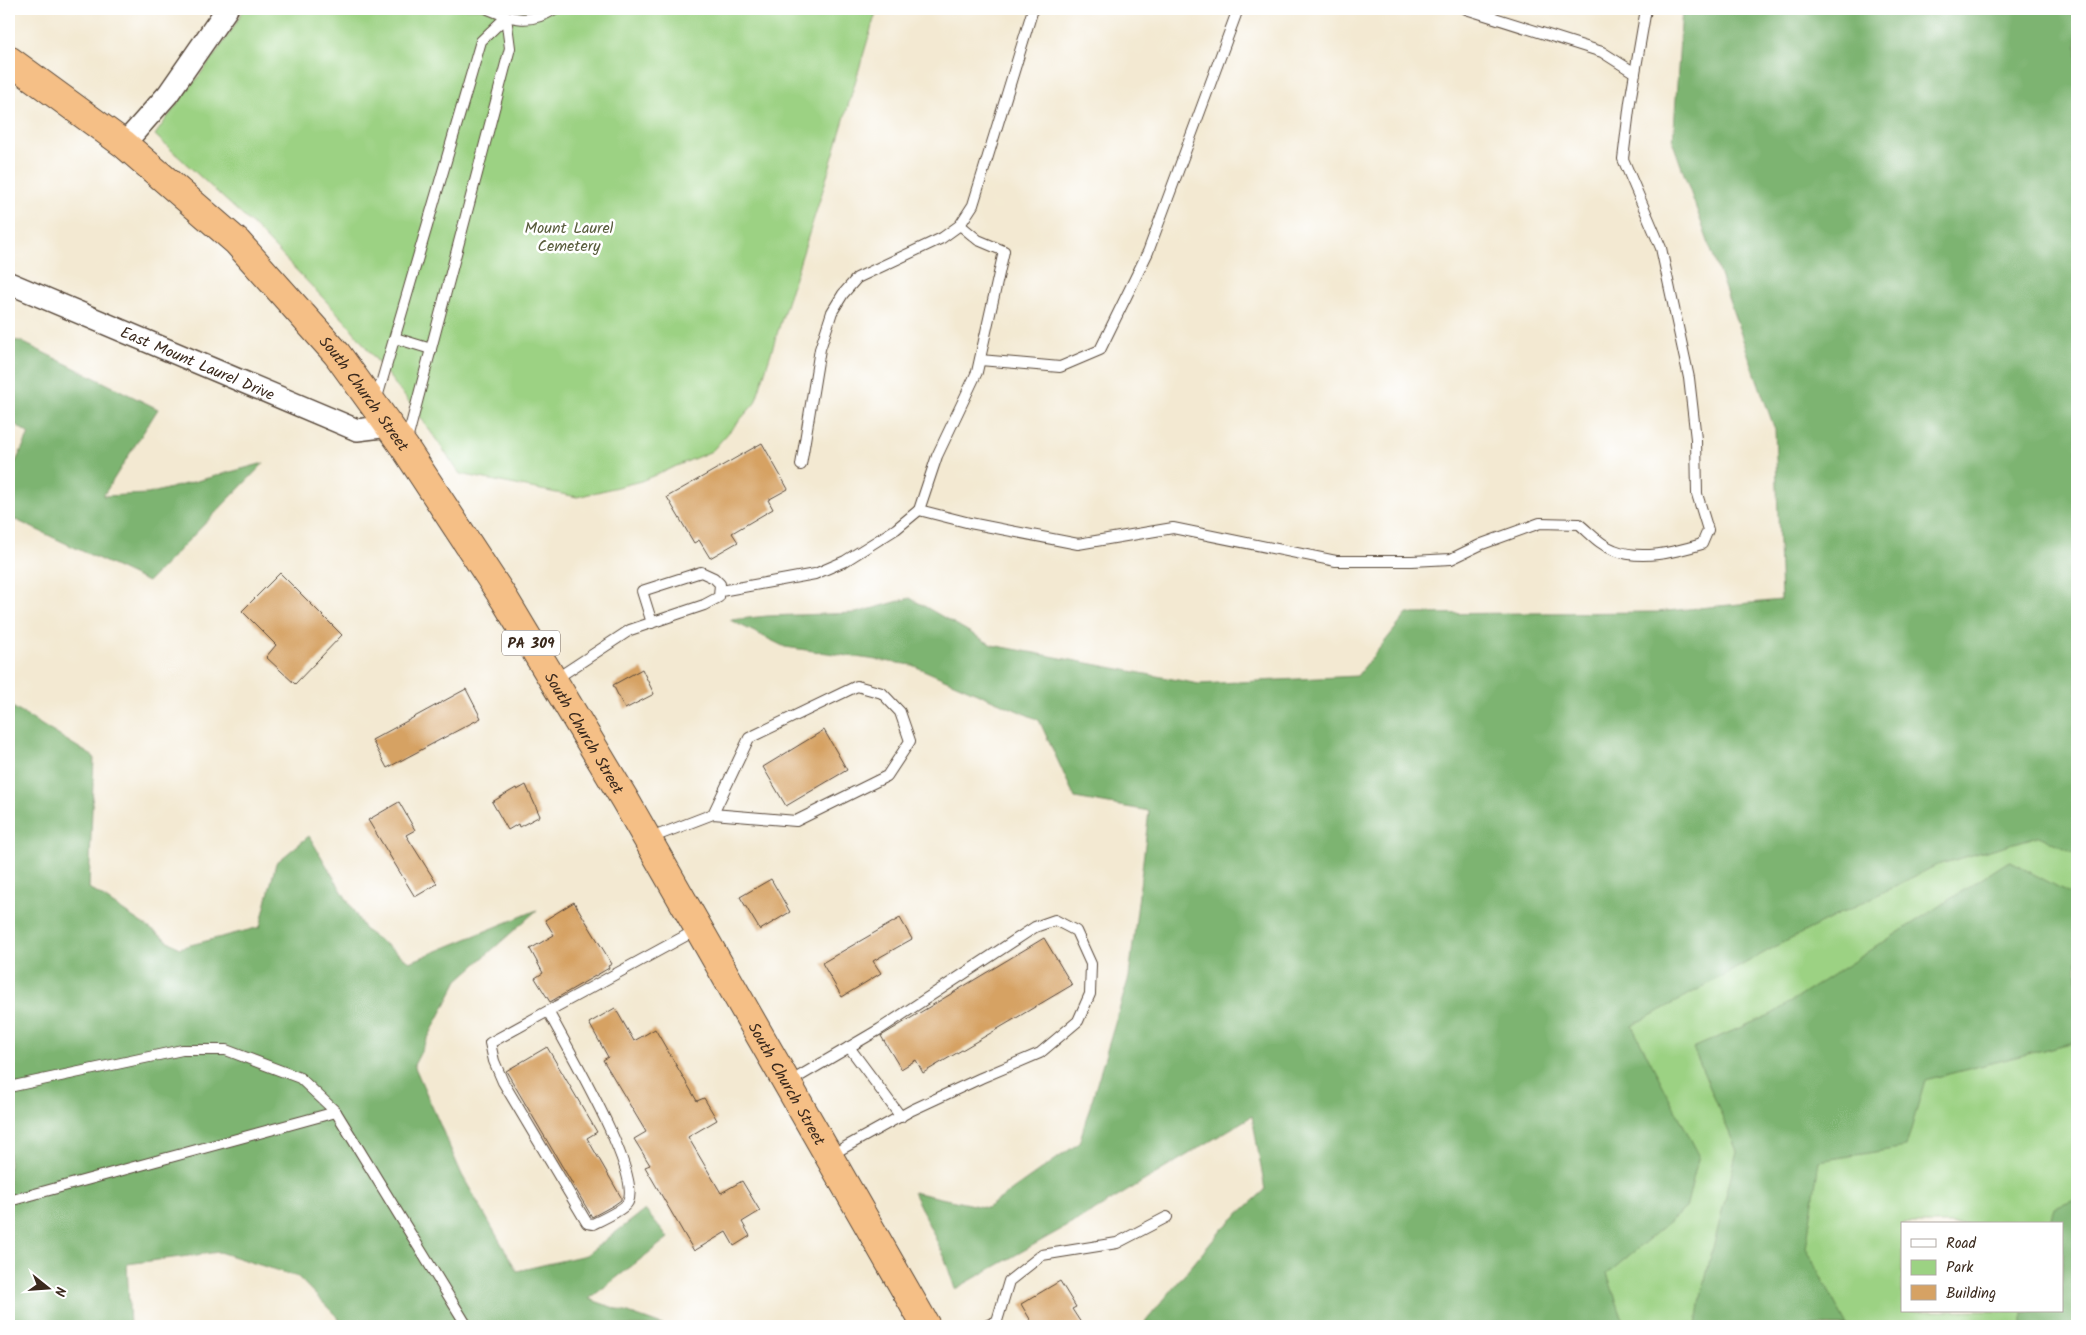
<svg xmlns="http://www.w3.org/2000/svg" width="2086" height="1335" font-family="Kalam,sans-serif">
<rect width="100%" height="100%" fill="#fff"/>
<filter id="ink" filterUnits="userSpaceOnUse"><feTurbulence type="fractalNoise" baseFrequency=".02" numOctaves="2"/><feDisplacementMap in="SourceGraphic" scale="10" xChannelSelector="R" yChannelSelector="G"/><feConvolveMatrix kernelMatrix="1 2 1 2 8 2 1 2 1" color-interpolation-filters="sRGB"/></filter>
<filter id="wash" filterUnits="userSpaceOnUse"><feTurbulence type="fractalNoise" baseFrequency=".0096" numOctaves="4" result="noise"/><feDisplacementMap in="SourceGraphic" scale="20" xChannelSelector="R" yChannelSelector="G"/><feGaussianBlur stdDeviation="1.12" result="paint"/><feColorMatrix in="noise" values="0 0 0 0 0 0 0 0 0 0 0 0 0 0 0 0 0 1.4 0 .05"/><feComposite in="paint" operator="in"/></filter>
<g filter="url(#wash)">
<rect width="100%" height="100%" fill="#f3e9d2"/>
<!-- green -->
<g fill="#9cd283" stroke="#6c7e50" fill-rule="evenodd">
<path d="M244,9h633l-55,184 -67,210 -43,48 -71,30 -64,16 -117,-23 -43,-62 -70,-89 -92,-96 -100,-92c29,-43 65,-81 89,-126z"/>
<path d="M2077,784v542h-488l66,-467zM1902,1224h160v87h-160z"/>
</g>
<!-- forest -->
<g fill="#7db471" stroke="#5c6f48">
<path d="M1682,9h395v845l-38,-18 -102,29 -155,78 -150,83 67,129 -13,53 -79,66 18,52h-483l81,-98 42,-38 -13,-74 -158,95 -139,78 -11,-33 -31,-64 74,16 92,-65 50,-166 20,-166 -74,-13 -36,-78 -127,-55 -127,-18 -55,-27 37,-4 89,-3 54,-15 82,47 207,39 158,-8 50,-62 250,-2 124,-12 -6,-170 -102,-287z"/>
<path d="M9,340l11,1 138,68 -55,87 45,-2 116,-31 -116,119 -132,-62 -7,7v-51l20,-42 -20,-14z"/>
<path d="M9,705l85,52 -5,131 90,60 81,-21 16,-64 33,-27 56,94 45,32 127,-52 -79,70 -44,85 48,110 55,96 69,-16 59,-45 23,28 -79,61 76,27h-319l-48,-49 -79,-25 -92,12 3,62h-121z"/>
<path d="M2009,861l68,36v140l-6,6 -146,37 -19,67 -87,14 -13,87 41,78h-150l4,-29 36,-146 -44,-103 79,-34z"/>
<path d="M2077,1199v101l-3,26h-51v-15h39v-87h-14l7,-16z"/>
</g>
<g id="blocks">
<!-- building -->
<g fill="#d6a264">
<path d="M762,443l26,46 -20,11 5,9 -41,24 6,9 -28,16 -11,-18 -5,3 -27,-46z"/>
<path d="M280,573l62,62 -47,49 -29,-27 10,-12 -34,-34z"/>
<path d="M642,669l12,25 -29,15 -12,-24z"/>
<path d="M466,689l15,29 -94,50 -15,-28z"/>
<path d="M824,730l23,40 -61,36 -23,-39z"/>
<path d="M526,785l14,31 -21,11 -1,-3 -10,6 -16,-28 24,-14 1,2z"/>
<path d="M399,802l16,28 -9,5 31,49 -22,13 -47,-77z"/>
<path d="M771,879l19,33 -30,18 -20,-33z"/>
<path d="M574,902l38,62 -4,2 1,2 -59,34 -15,-24 8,-5 -13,-24 24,-14 -9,-15z"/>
<path d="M900,918l12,21 -39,22 8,12 -39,24 -20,-34z"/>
<path d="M1044,938l28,47 -149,88 -7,-13 -15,9 -20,-33z"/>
<path d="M615,1008l19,33 21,-12 42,72 7,-3 13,22 -29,17 33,56 21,-12 18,30 -18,11 8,14 -16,10 -8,-14 -32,19 -49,-84 5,-2 -16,-26 12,-7 -43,-72 5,-3 -19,-34z"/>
<path d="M547,1047l50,85 -10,6 34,59v3l-7,5 -22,12 -86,-146z"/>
<path d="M1060,1281l16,26 -4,2 11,17h-49l-13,-22z"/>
</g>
</g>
</g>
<g filter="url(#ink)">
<use href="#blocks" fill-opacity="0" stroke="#574739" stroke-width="1"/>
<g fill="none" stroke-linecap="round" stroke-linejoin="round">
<defs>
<g id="lane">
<path d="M488,9c25,11 43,15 67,0"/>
<path d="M1466,9l136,43 33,21"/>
<path d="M395,338l36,11"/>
<path d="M980,360l80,7 40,-17 48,-98 90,-243"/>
<path d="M376,401l105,-360 25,-24 4,31 -104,396"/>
<path d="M801,465l19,-116 12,-37 11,-18 14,-16 85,-40 18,-13 13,-20 60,-196"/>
<path d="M919,510l18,-54 40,-84 27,-121 -26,-11 -18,-15"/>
<path d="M721,591l94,-17 30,-13 51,-32 23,-19 51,13 108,21 95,-16 163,33h76l39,-2 31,-15 58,-21 39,1c11,9 21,21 35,26 27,11 61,2 88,-6l6,-14 -11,-36 -1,-55 -7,-61 -28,-130 -38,-89 7,-57 16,-93"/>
<path d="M554,680l76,-50 74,-25 15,-8 1,-13 -6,-6 -13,-6 -59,19 10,32"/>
<path d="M648,839l65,-25 83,7 91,-45 23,-35 -10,-29 -18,-19 -25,-7 -108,52 -36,76"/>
<path d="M548,1011l-58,32 4,18 9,21 84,141 6,1c8,-4 32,-15 35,-22 14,-30 -63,-158 -80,-191l150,-82"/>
<path d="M849,1047l52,70"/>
<path d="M788,1083l92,-54 155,-102 20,-7 21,11 15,33 -1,30 -12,27 -38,32 -59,25 -69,32 -83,46"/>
<path d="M9,1087l173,-37h44l74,28 36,34 131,214"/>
<path d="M9,1201l327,-89"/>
<path d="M986,1326l11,-5 12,-40 33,-26 75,-12 50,-26"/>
</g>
<g id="street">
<path d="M124,144l44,-50 59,-85"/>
<path id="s1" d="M9,283l348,147 33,-4"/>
</g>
<g id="highway">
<path id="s2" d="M9,60l115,84 113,98 100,112 68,94 100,152 120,200 301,526"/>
</g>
</defs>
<!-- lane casing -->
<use href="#lane" stroke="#574739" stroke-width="12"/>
<!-- street casing -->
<use href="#street" stroke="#574739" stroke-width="24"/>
<!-- highway casing -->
<use href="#highway" stroke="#574739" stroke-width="30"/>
<!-- lane -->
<use href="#lane" stroke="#fff" stroke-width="10"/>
<!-- street -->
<use href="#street" stroke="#fff" stroke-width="21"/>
<!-- highway -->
<use href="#highway" stroke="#f5bf86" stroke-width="28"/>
</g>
</g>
<g text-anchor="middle" stroke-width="5" stroke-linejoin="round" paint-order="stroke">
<!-- shield labels -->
<rect fill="#fff" stroke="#766a62" stroke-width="1" x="502" y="630.5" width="58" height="25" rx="4"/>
<g font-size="15" font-weight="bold" fill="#3b2a1e">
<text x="531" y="648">PA 309</text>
</g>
<!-- park labels -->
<g font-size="16" fill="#585c3c" stroke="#fff">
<text x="569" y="233">Mount Laurel<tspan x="569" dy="18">Cemetery</tspan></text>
</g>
<!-- street labels -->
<g font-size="16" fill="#3b2a1e" stroke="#fff">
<text dy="6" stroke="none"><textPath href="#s1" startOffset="205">East Mount Laurel Drive</textPath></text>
<text dy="6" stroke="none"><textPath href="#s2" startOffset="490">South Church Street</textPath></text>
<text dy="6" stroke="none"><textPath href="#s2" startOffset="895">South Church Street</textPath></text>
<text dy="6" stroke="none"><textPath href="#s2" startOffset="1300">South Church Street</textPath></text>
</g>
</g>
<!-- margin -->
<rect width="2086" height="1335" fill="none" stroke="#fff" stroke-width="30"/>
<!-- legend -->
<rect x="1901" y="1222" width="162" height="90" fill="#ffffff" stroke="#b1aaa5"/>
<rect x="1911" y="1239" width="25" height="8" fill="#ffffff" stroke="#b1aaa5"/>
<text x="1946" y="1248" font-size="15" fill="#3b2a1e">Road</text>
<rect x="1911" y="1260" width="25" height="15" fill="#9cd283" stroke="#b1aaa5"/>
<text x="1946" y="1272" font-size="15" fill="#3b2a1e">Park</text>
<rect x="1911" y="1285" width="25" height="15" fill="#d6a264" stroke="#b1aaa5"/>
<text x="1946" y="1298" font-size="15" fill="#3b2a1e">Building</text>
<!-- north arrow -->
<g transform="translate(48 1288) rotate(107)" stroke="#ffffff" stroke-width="4" paint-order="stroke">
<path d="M0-4L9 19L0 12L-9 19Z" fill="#3b2a1e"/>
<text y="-8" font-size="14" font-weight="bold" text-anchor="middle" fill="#3b2a1e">N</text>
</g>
</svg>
